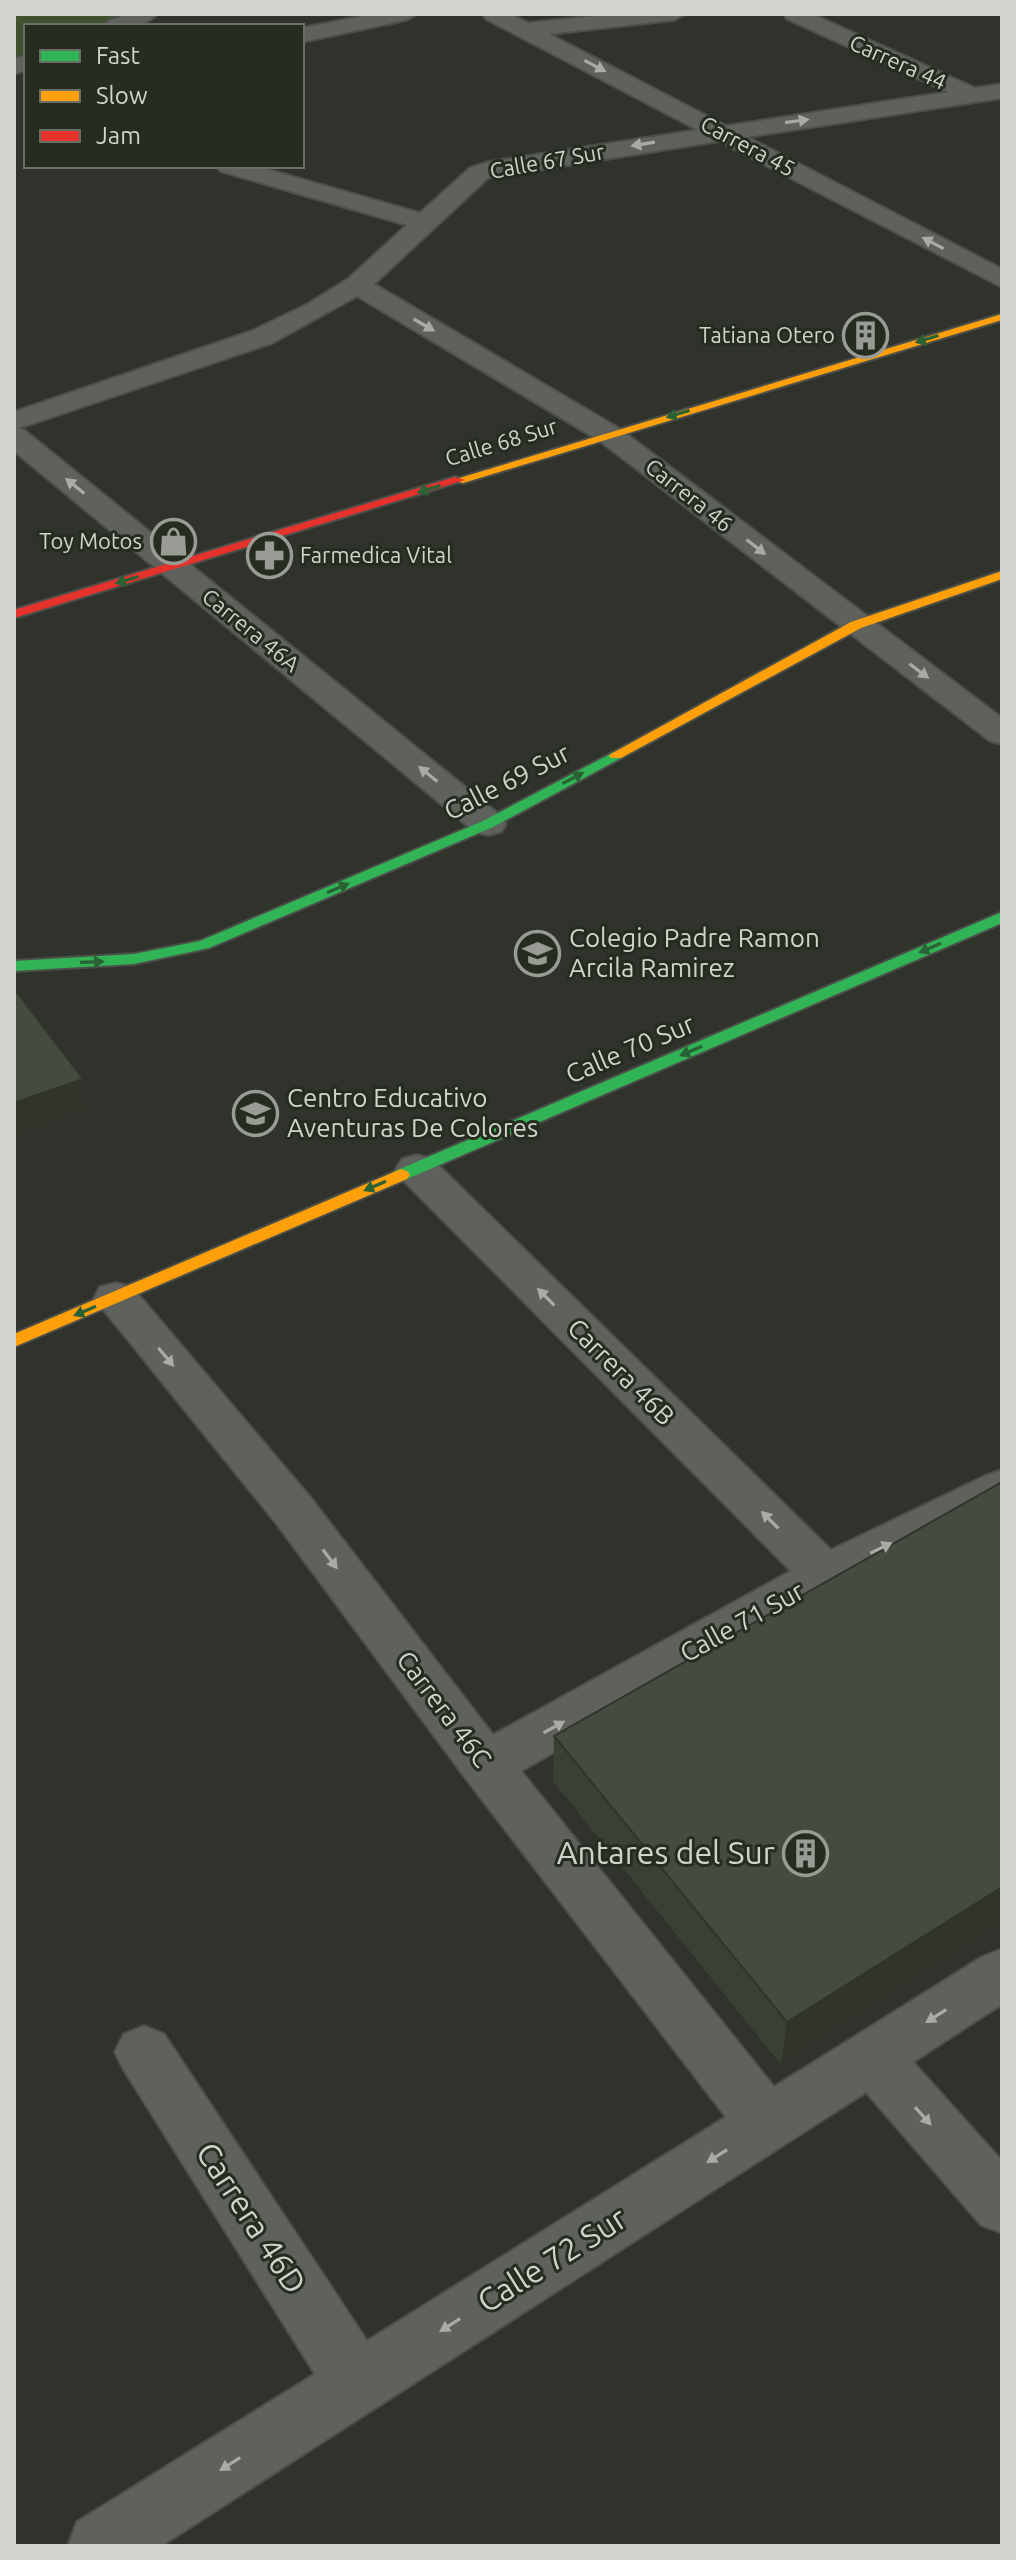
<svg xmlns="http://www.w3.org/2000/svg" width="1016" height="2560" font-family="Ubuntu,sans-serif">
<rect width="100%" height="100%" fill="#2f332c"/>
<!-- green -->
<path fill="#3f512d" d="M14,14h112l-30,12h-70v27l-12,4z"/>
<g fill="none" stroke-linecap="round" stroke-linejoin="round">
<defs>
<g id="street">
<path d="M127,14h30c-13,15 -34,12 -52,12l3,-5z"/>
<path d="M374,14h43l-11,6 -104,22v-14z"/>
<path d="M483,14h27l18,9 86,-9h71l-11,6 -125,14 177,92 222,-34 -161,-73 -3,-5h28l163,74 27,-4v14l-255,39 255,132v18l-283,-146 -231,37 -114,106 246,145 382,289v26l-12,-3 -390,-300 -243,-145 -85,47 -253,85 5,2 477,386 5,8 -5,8 -13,3 -13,-3 -461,-381v-39l238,-81 56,-27 40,-25 59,-54 -187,-54 -3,-5h38l165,47 50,-45 19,-6 209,-32 -212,-111z"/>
<path d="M26,55v15l-12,4v-15z"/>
<path d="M417,1155l15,4 399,391 154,-74 17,-6v39l-160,79 -321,183 253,316 208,-130 20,-8v55l-89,58 89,99v72l-21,-8 -115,-133 -705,454h-93l9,-24 238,-148 -191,-304 -9,-18 9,-18 20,-8 20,8 203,307 359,-224 -259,-337 -191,-257 -182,-225 6,-11 16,-4 16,4 178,210 183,238 298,-164 -389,-392 -6,-10 6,-10z"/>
</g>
<g id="fast">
<path d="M616,751l5,1v6l-128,69 -284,121 -75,16 -120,7v-10l120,-7 66,-13 283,-120z"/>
<path d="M1002,912v11l-595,256h-12l-3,-4 3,-4z"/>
</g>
<g id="slow">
<path d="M1002,314v6l-539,163 -10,-3z"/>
<path d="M1002,571v8l-141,49 -240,130h-10l-2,-3 242,-133z"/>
<path d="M401,1169l6,2 3,4 -3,4 -393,168v-13z"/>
</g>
<path id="jam" d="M455,477l10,3 -451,138v-8z"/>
</defs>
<!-- street casing -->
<use href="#street" stroke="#4c4f49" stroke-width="4"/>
<!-- fast casing -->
<use href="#fast" stroke="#4c4f49" stroke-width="4"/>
<!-- slow casing -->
<use href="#slow" stroke="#4c4f49" stroke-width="4"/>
<!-- jam casing -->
<use href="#jam" stroke="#4c4f49" stroke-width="4"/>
<!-- street -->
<use href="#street" fill="#5e615c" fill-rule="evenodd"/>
<!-- fast -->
<use href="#fast" fill="#30b455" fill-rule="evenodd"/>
<!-- slow -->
<use href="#slow" fill="#ff9f0a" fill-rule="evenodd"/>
<!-- jam -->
<use href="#jam" fill="#e5322d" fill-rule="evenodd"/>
</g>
<!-- wall -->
<path fill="#3b4035" d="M1002,1482l-221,583 -228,-284 1,-45z"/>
<!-- shaded-wall -->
<g fill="#30342b">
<path d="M83,1079l5,32 -74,26v-34z"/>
<path d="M1002,1887v38l-221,140 6,-43z"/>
</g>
<!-- building -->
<g fill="#454b3e" stroke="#30342b" stroke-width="2">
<path d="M16,991l67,88 -69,24v-111z"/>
<path d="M1002,1482v405l-215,135 -233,-286z"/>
</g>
<!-- one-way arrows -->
<defs><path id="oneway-solid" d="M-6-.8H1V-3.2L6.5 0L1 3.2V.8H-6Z" transform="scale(2)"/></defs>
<g fill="#a8aca5">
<use href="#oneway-solid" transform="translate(595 66) rotate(28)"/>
<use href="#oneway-solid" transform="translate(797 121) rotate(-8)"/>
<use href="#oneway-solid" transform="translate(643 144) rotate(171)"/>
<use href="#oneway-solid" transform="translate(933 243) rotate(-152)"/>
<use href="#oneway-solid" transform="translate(424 325) rotate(30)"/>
<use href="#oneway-solid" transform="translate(75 486) rotate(-141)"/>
<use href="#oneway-solid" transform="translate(756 547) rotate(38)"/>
<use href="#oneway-solid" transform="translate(919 671) rotate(37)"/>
<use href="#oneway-solid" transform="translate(428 774) rotate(-141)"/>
<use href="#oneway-solid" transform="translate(546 1297) rotate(-135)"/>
<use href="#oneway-solid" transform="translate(166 1357) rotate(50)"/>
<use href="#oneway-solid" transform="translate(770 1520) rotate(-135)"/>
<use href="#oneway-solid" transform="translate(881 1548) rotate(-26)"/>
<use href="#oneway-solid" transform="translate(330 1559) rotate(53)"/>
<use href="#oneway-solid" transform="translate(554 1727) rotate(-29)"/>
<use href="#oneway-solid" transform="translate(936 2016) rotate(148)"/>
<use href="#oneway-solid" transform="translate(923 2116) rotate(48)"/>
<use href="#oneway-solid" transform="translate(717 2156) rotate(148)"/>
<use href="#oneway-solid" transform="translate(450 2325) rotate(148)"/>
<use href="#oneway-solid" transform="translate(230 2464) rotate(148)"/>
</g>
<g fill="#2a6235">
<use href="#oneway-solid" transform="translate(927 339) rotate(163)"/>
<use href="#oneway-solid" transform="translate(678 414) rotate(163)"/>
<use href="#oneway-solid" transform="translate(429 489) rotate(163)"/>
<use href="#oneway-solid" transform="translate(127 580) rotate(163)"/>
<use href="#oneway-solid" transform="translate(573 778) rotate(-28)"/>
<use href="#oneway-solid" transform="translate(338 888) rotate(-23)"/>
<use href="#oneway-solid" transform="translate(930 948) rotate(157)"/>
<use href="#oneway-solid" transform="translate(92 962) rotate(-2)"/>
<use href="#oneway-solid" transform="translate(691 1051) rotate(157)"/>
<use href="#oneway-solid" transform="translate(375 1186) rotate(157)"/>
<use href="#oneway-solid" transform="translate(85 1311) rotate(157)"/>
</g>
<!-- icons -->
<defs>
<symbol id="building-ring" viewBox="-11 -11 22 22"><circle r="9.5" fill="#262c20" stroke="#989c94" stroke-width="1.5"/><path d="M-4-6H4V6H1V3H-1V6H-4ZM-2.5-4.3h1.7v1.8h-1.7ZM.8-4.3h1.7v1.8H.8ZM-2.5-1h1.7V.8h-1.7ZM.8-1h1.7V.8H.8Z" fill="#989c94"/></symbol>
<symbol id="shop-ring" viewBox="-11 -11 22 22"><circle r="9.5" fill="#262c20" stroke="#989c94" stroke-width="1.5"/><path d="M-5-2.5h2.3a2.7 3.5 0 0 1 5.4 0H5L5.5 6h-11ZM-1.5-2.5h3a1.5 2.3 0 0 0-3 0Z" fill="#989c94"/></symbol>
<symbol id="pharmacy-ring" viewBox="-11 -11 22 22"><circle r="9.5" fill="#262c20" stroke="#989c94" stroke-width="1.5"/><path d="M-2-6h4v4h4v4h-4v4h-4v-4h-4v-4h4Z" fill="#989c94"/></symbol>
<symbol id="school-ring" viewBox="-11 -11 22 22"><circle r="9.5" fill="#262c20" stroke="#989c94" stroke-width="1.5"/><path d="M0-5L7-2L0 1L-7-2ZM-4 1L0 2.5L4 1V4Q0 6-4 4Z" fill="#989c94"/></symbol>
</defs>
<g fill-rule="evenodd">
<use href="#building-ring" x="840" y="310" width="51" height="51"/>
<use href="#shop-ring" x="148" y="516" width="51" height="51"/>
<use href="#pharmacy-ring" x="244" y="530" width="51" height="51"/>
<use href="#school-ring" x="512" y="928" width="51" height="51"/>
<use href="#school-ring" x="230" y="1088" width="51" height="51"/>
<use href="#building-ring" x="780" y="1828" width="51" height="51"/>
</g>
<g text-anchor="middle" stroke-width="6" stroke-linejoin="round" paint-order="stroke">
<!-- far-street labels -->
<g font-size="22" fill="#d0d4cc" stroke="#262c20">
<text transform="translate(898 62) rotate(24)" y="8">Carrera 44</text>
<text transform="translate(748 146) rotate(28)" y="8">Carrera 45</text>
<text transform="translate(547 161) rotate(-10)" y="8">Calle 67 Sur</text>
<text transform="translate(501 442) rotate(-17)" y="8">Calle 68 Sur</text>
<text transform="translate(689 495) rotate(38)" y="8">Carrera 46</text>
<text transform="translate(251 630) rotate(39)" y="8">Carrera 46A</text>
</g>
<!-- far-poi labels -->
<g font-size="22" fill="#d0d4cc" stroke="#262c20" text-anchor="end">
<text x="835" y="343">Tatiana Otero</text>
<text x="142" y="549">Toy Motos</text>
<text x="300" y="563" text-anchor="start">Farmedica Vital</text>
</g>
<!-- street labels -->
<g font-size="26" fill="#d0d4cc" stroke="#262c20">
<text transform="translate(507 782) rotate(-27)" y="9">Calle 69 Sur</text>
<text transform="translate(630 1049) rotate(-23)" y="9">Calle 70 Sur</text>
<text transform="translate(621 1372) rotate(45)" y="9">Carrera 46B</text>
<text transform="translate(742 1622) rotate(-29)" y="9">Calle 71 Sur</text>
<text transform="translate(444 1709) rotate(53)" y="9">Carrera 46C</text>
</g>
<!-- poi labels -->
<g font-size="26" fill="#d0d4cc" stroke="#262c20" text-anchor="start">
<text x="569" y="947">Colegio Padre Ramon<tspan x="569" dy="30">Arcila Ramirez</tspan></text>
<text x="287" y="1107">Centro Educativo<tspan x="287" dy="30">Aventuras De Colores</tspan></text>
</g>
<!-- near-poi labels -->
<g font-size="32" fill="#d0d4cc" stroke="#262c20" text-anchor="end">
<text x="775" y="1864">Antares del Sur</text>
</g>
<!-- near-street labels -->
<g font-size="32" fill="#d0d4cc" stroke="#262c20">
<text transform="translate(251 2218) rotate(57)" y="11">Carrera 46D</text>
<text transform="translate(552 2260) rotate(-32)" y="11">Calle 72 Sur</text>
</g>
</g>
<!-- border -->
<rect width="1016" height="2560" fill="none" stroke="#d0d4cc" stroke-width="32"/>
<!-- legend -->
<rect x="24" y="24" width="280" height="144" fill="#262c20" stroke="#6a6f65" stroke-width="2"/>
<rect x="40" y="50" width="40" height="12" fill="#30b455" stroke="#6a6f65" stroke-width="2"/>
<text x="96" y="64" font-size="24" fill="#d0d4cc">Fast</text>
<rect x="40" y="90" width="40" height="12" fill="#ff9f0a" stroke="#6a6f65" stroke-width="2"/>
<text x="96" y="104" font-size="24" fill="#d0d4cc">Slow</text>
<rect x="40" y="130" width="40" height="12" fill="#e5322d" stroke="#6a6f65" stroke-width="2"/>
<text x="96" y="144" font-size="24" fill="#d0d4cc">Jam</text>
</svg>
